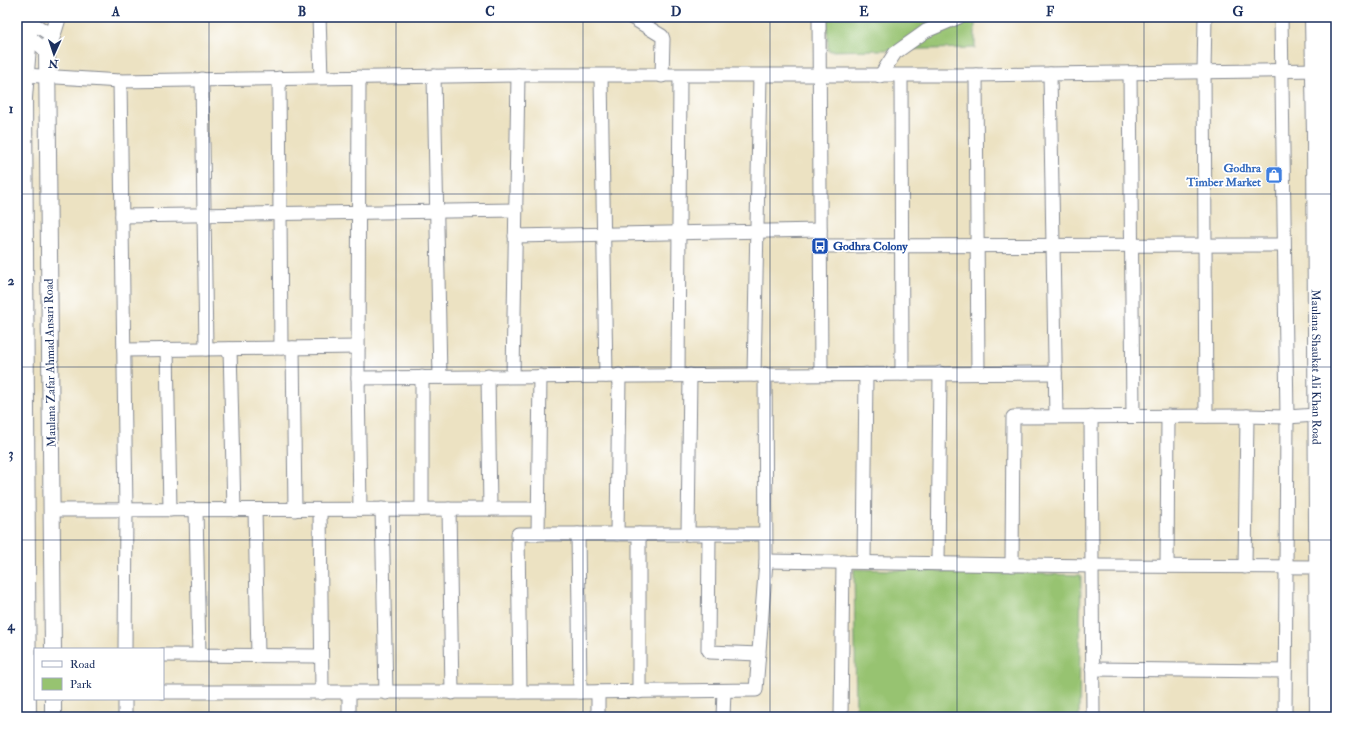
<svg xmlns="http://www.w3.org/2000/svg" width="1353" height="734" font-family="'IM FELL Double Pica',serif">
<rect width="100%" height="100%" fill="#fff"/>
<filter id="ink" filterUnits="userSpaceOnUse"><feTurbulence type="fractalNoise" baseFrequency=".025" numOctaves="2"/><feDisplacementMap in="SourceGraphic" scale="8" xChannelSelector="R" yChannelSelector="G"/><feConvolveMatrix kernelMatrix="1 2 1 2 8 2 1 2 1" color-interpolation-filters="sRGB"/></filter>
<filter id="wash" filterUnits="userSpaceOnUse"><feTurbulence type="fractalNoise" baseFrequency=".012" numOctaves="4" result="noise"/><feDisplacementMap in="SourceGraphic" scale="16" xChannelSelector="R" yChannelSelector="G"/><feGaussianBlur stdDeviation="0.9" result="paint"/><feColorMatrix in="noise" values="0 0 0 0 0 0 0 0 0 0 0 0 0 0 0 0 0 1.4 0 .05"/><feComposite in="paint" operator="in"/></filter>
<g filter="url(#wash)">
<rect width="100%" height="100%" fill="#ece2c2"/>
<!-- green -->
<g fill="#97c371" stroke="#597968">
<path d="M827,17h148v31l-147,3z"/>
<path d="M854,569l227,6 -2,142h-223z"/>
</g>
</g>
<g filter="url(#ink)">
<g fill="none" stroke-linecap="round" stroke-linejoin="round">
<defs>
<g id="minor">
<path d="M319,17l2,60"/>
<path d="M631,17l31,19 1,3 -1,37"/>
<path d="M819,17l2,357"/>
<path d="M1205,17l-1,54 2,345"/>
<path d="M1281,17l6,400 -2,300"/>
<path d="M17,21h13l22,15"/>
<path d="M17,36h12l18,16"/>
<path d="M1130,73l3,343"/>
<path d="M1050,74l6,342"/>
<path d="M25,75l95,6 398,-6h458l346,-5"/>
<path d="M976,75l2,298"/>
<path d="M434,76l6,301"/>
<path d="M601,76l5,300"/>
<path d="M880,76l15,-23 31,-22 33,-14"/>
<path d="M901,76l1,298"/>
<path d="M359,77l-1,301 2,131"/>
<path d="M279,78l2,270"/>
<path d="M202,79l4,270"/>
<path d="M120,81l6,429 -1,139"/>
<path d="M122,216l394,-6"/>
<path d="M515,236l305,-6"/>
<path d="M820,246l463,-1"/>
<path d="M293,348l2,162"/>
<path d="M167,349l3,161"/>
<path d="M230,349l4,161"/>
<path d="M124,350l234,-3"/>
<path d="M678,375l2,-299"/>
<path d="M754,375l6,-299"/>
<path d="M488,376l2,133"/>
<path d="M513,376l5,-301"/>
<path d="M422,377v132"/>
<path d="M358,378l697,-5"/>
<path d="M1091,416l2,301"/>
<path d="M382,509l4,184"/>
<path d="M449,509l3,184"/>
<path d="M52,510l486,-1"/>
<path d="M196,510l3,145"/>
<path d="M255,510l3,146"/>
<path d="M320,510l2,183"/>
<path d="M538,534l2,-158"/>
<path d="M578,534l2,158"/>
<path d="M617,534l2,-159"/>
<path d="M639,534v158"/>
<path d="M688,534l2,-159"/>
<path d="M709,534l-1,115 2,3 49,2"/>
<path d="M766,561l327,5 224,1"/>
<path d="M864,562l2,-188"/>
<path d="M938,563l2,-190"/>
<path d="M1012,565l1,-148 234,-1 40,1 29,-2"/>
<path d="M1167,566l1,-150"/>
<path d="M1245,567l2,-151"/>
<path d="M163,655l158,1"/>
<path d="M1092,669l193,2"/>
<path d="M163,692h417l176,-2 10,-129 -1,-187"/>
<path d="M520,692l-2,-158h247"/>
<path d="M598,692v25"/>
<path d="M349,693v24"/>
<path d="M125,717v-18"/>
<path d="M723,717l1,-26"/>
<path d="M841,717l2,-155"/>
</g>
<g id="major">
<path id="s1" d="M1313,17l2,118 3,582"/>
<path d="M1328,17l1,368 4,332"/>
<path d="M53,649l-6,-597 11,-35"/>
<path d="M28,717l-4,-619 6,-77 2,-4"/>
<path d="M53,717v-18"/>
</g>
</defs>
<!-- minor casing -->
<use href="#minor" stroke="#848890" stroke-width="15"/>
<!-- major casing -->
<use href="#major" stroke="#848890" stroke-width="18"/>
<!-- minor -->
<use href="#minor" stroke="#fff" stroke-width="13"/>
<!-- major -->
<use href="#major" stroke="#fff" stroke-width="16"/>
</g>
</g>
<!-- grid -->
<path fill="none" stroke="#1b2f5e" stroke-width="1" stroke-opacity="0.55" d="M209,17v700M396,17v700M583,17v700M770,17v700M957,17v700M1144,17v700M17,194h1319M17,367h1319M17,540h1319"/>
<!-- icons -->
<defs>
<symbol id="shop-square" viewBox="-11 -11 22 22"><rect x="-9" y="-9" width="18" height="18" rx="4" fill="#3f7fe0" stroke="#fff"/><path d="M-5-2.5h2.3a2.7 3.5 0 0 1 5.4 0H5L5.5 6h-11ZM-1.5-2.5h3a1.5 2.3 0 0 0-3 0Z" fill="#fff"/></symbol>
<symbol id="bus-square" viewBox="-11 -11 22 22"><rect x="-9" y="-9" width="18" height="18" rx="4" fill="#1a4fb4" stroke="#fff"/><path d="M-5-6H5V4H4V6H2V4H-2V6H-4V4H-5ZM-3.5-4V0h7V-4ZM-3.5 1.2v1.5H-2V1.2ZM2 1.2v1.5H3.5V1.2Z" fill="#fff"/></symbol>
</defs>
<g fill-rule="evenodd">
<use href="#shop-square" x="1264" y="165" width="20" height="20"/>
<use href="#bus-square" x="810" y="236" width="20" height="20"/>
</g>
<g text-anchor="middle" stroke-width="3.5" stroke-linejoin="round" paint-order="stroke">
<!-- shop labels -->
<g font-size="12" font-weight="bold" fill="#366cbe" stroke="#fff" text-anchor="end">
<text x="1261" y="172">Godhra<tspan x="1261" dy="14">Timber Market</tspan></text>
</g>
<!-- transit labels -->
<g font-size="12" font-weight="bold" fill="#164399" stroke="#fff" text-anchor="start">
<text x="833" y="250">Godhra Colony</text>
</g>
<!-- street labels -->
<g font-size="12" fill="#1b2f5e" stroke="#fff">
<text transform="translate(50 363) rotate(-91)" y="4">Maulana Zafar Ahmad Ansari Road</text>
<text dy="4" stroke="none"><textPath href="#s1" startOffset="350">Maulana Shaukat Ali Khan Road</textPath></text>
</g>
</g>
<!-- margin -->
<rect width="1353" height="734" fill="none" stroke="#fff" stroke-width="44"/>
<!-- legend -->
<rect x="34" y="648" width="130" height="52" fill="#ffffff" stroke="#a4acbf"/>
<rect x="42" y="661" width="20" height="6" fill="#ffffff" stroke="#a4acbf"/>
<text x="70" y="668" font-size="12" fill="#1b2f5e">Road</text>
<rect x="42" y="678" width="20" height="12" fill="#97c371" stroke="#a4acbf"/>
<text x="70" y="688" font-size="12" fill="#1b2f5e">Park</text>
<!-- north arrow -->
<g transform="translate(54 54) rotate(183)" stroke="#ffffff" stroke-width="3" paint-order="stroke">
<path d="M0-3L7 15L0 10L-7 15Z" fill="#1b2f5e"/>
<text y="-6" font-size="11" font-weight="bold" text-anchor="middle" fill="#1b2f5e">N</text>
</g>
<rect x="22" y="22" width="1309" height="690" fill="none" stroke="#1b2f5e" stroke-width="1.5"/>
<g font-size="13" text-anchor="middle" font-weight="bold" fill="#1b2f5e">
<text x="116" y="16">A</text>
<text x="302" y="16">B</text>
<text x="490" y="16">C</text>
<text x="676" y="16">D</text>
<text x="864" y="16">E</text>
<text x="1050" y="16">F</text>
<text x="1238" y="16">G</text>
<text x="11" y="113">1</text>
<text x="11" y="285">2</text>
<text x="11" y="458">3</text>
<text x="11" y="630">4</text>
</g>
</svg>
